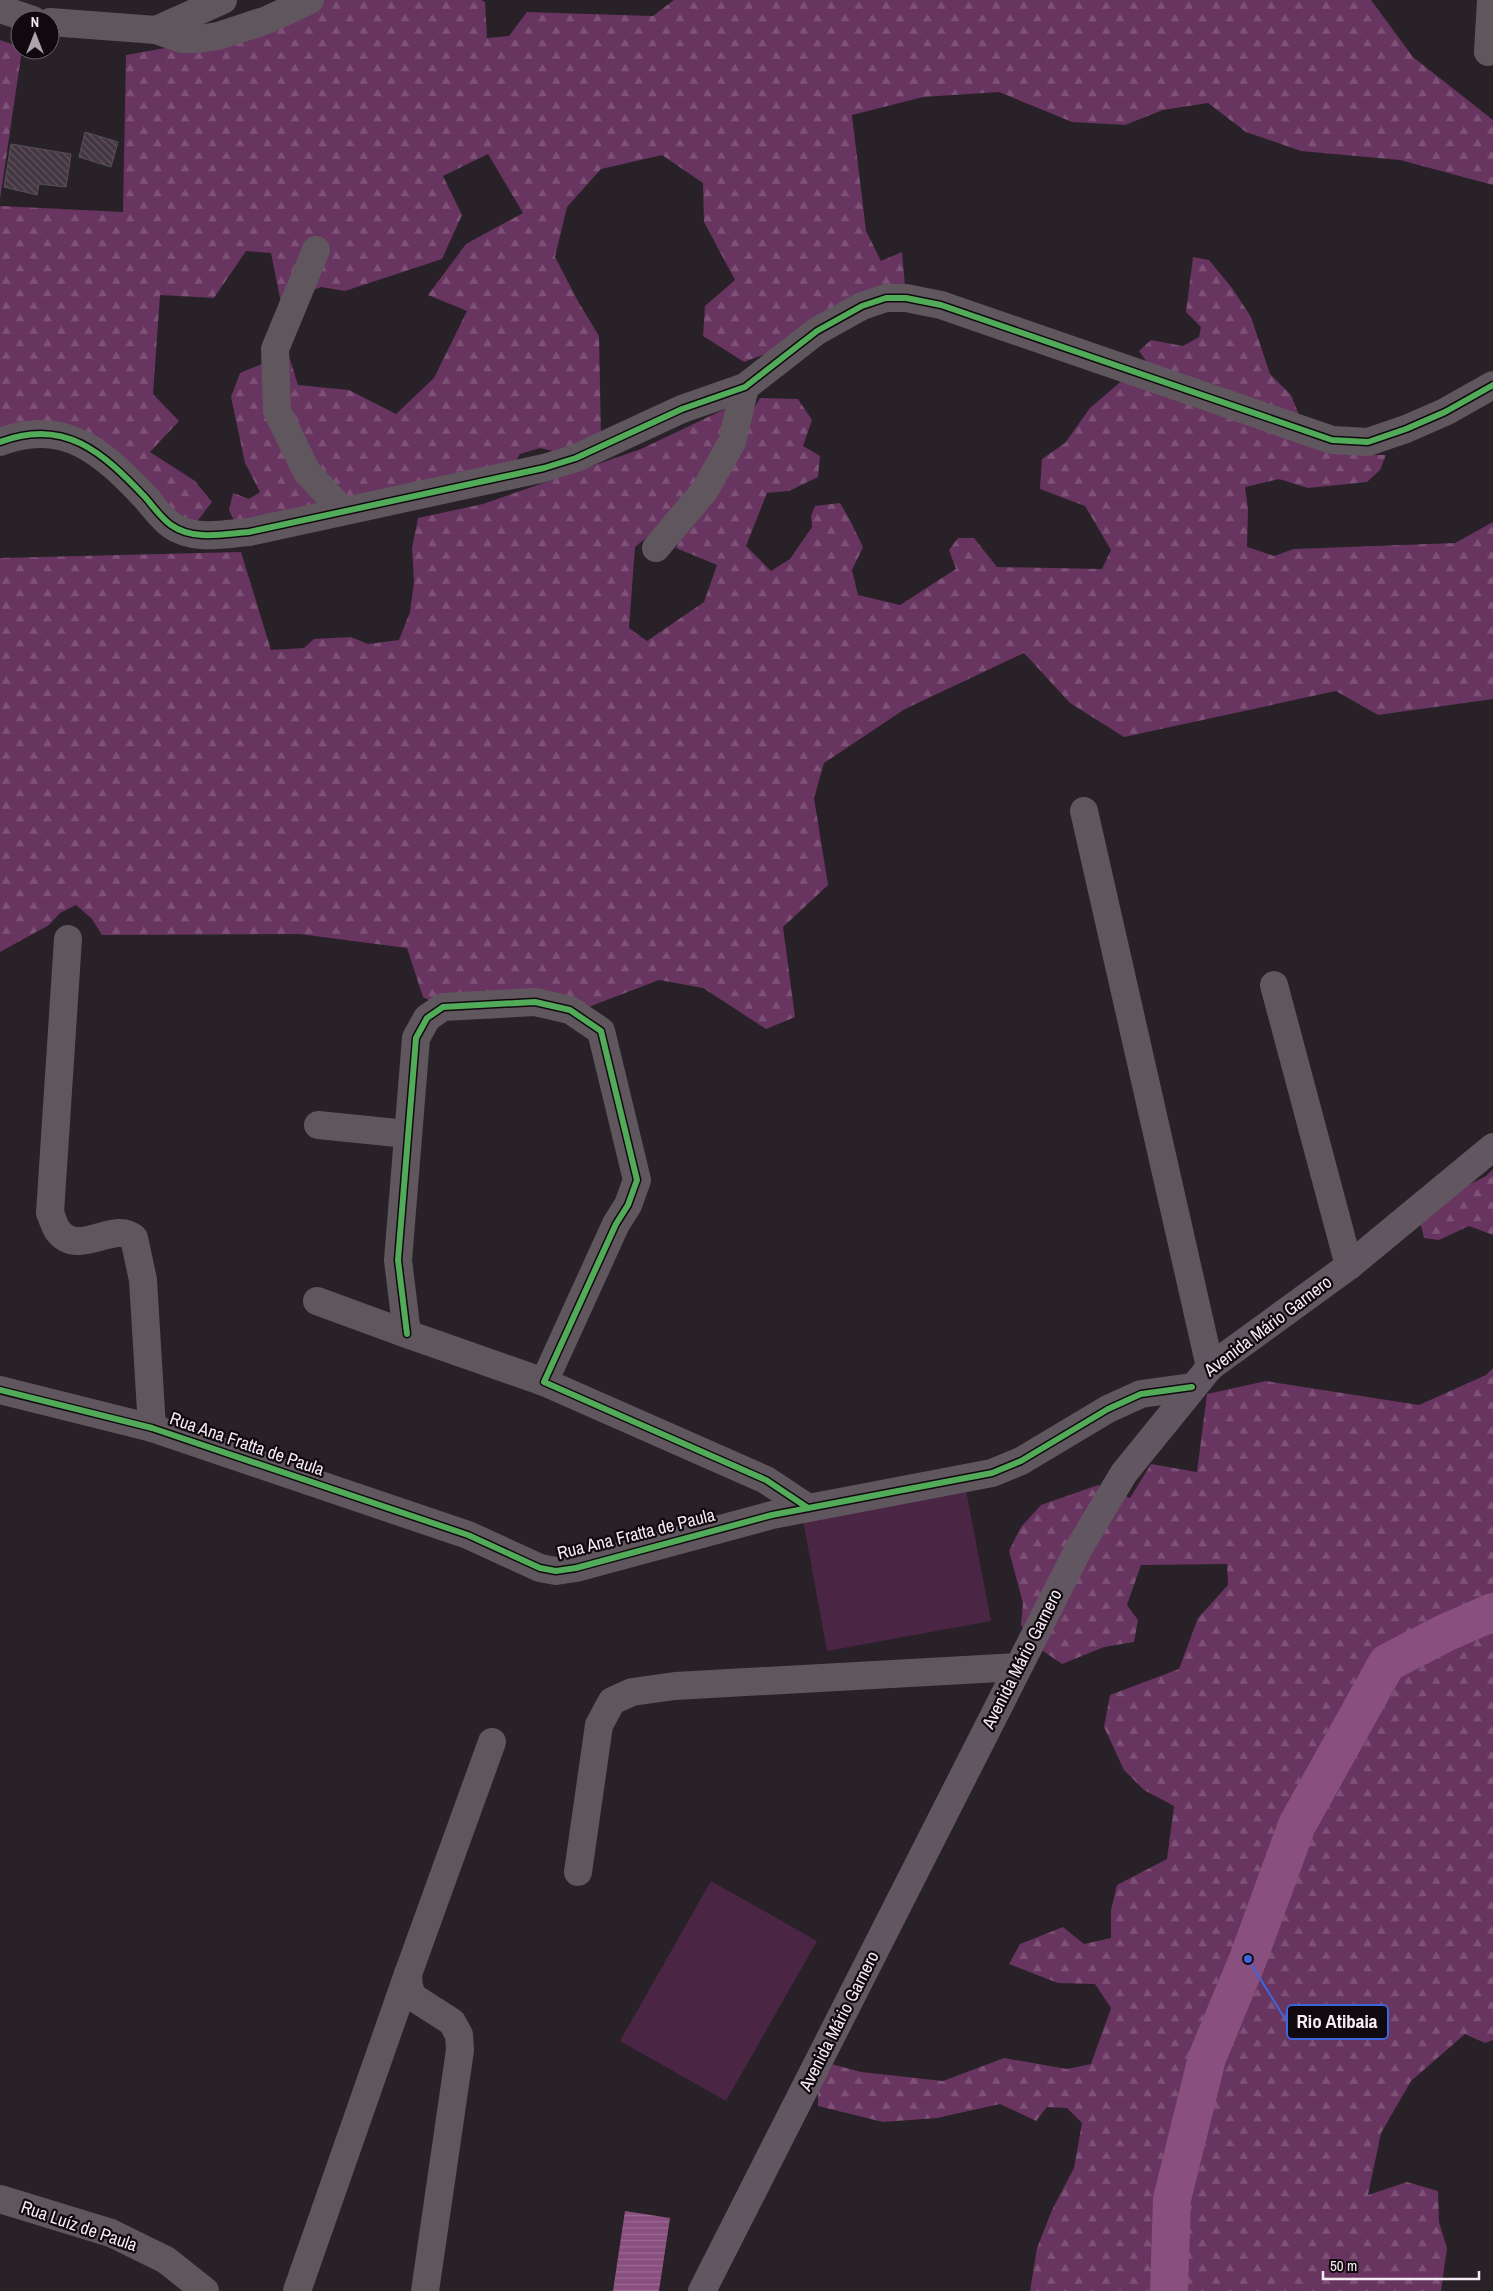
<svg xmlns="http://www.w3.org/2000/svg" width="1493" height="2291" font-family="'Archivo Narrow',sans-serif">
<defs>
<pattern id="forest-firs" width="22" height="20" patternUnits="userSpaceOnUse" patternTransform="scale(1.25)"><rect width="22" height="20" fill="#683460"/><path d="M5 1l3.5 6h-7zM16 11l3.5 6h-7z" fill="#7e5277"/></pattern>
<pattern id="water-rules" width="6" height="5" patternUnits="userSpaceOnUse" patternTransform="scale(1.25)"><rect width="6" height="5" fill="#89507f"/><path d="M0 2.5h6" fill="none" stroke="#9a6992"/></pattern>
<pattern id="building-back-hatch" width="6" height="6" patternUnits="userSpaceOnUse" patternTransform="scale(1.25)"><rect width="6" height="6" fill="#443742"/><path d="M-1 5l2 2M0 0l6 6M5-1l2 2" fill="none" stroke="#60545e"/></pattern>
</defs>
<rect width="100%" height="100%" fill="#282127"/>
<!-- grass -->
<g fill="#4a2644">
<path d="M966,1490l25,131 -164,30 -24,-131z"/>
<path d="M711,1881l106,60 -91,160 -106,-60z"/>
</g>
<!-- forest -->
<g fill="url(#forest-firs)">
<path d="M306,0h175l4,2 2,36 22,-2 18,-24 126,4 21,-16h697l42,57 80,63v65l-93,-25 -99,-9 -55,-19 -38,-29 -45,7 -38,15 -53,-3 -73,-30 -76,5 -71,18 14,116 15,30 21,-9 3,34 -129,64 -32,12 -41,-26 2,-30 30,-26 -31,-58 -1,-39 -41,-28 -61,14 -34,38 -12,50 24,46 20,33 2,100 -44,16 -17,-4 -20,6 -8,13 -278,54 -5,-11 4,-17 16,6 11,-7 -15,-29 -14,-66 9,-24 48,-20 10,32 51,5 47,24 38,-36 33,-67 -39,-16 38,-51 57,-31 -35,-59 -45,22 19,39 -20,44 -97,32 -24,-4 -40,16 -10,-50 -25,-2 -32,47 -54,-3 -7,99 26,27 -29,31 45,29 17,21 -17,22 -19,-6 -53,-55 -123,-26v-231l123,6 3,-157 90,-16z"/>
<path d="M0,40l20,7 2,3 -22,149z"/>
<path d="M1193,257l16,3 23,28 19,29 19,57 21,21 20,50 53,10h22l-6,15 -13,12 -59,6 -29,-9 -34,8 3,22 -1,38 27,9 20,-7 161,-6 38,-21v177l-115,16 -42,-24 -212,46 -54,-34 -46,-50 -119,56 -81,54 -10,35 14,87 -45,42 12,90 -29,12 -63,-41 -44,-8 -73,28 -133,5 -30,-16 -16,-49 -108,-14 -197,1 -10,-16 -16,-14 -16,8 -11,12 -49,27v-394l241,-6 30,98 33,-2 10,-9 37,-2 17,7 31,-4 11,-28 4,-30 -2,-34 6,-30 65,-14 158,-55 86,-41 -19,67 -38,43 -35,29 -6,81 18,13 57,-39 13,-37 -41,-17 84,-150 38,1 14,21 -9,26 17,10 -2,21 -29,14 -22,2 -21,53 25,25 19,-12 22,-32 -1,-11 4,-10 25,-3 11,19 12,25 -11,23 6,25 42,10 56,-36 -7,-19 9,-12h16l23,29 105,2 9,-19 -26,-44 -45,-17 2,-30 23,-16 25,-35 34,-29 28,-10 -13,-18 12,-11 32,6 16,-9 2,-10 -15,-15z"/>
<path d="M1493,1169v66l-24,-9 -30,14 -15,-2 -5,-20 34,-25 33,-17z"/>
<path d="M1493,1368v672l-8,3 -20,-9 -54,47 -30,52 -13,62 39,-13 31,9 1,31 8,26 -6,43h-411l7,-43 15,-38 22,-42 8,-45 -15,-15 -20,-1 -11,14 -36,-17 -63,14 -54,4 -65,-16v-18l13,-24 30,8 82,9 61,-23 63,11 24,-5 20,-56 -16,-24 -37,-1 -49,-19 11,-20 43,-17 21,17 27,-6v-28l6,-25 50,-26 7,-53 -30,-16 -20,-20 -20,-43 6,-32 69,-26 19,-51 30,-33 -1,-21 -86,1 -14,40 11,15 -4,22 -30,5 -42,17 -26,-18 -15,-21 2,-22 -14,-52 12,-24 20,-22 57,-20 32,13 21,-34 46,8 10,-78 59,-13 153,24 67,-30z"/>
</g>
<!-- water -->
<path fill="url(#water-rules)" d="M625,2211l45,7 -11,73h-46z"/>
<g fill="none" stroke-linecap="round" stroke-linejoin="round">
<!-- river -->
<path stroke="#89507f" stroke-width="38" d="M1169,2291l3,-92 35,-141 41,-99 49,-134 90,-162 58,-30 48,-21"/>
</g>
<!-- building -->
<g fill="url(#building-back-hatch)" stroke="#585157">
<path d="M85,132l33,10 -7,25 -32,-10z"/>
<path d="M11,144l60,10 -5,33 -27,-3 -2,11 -33,-8z"/>
</g>
<g fill="none" stroke-linecap="round" stroke-linejoin="round">
<!-- minor -->
<g stroke="#60575e" stroke-width="28">
<path d="M0,9l33,11"/>
<path d="M50,22l106,8 26,9h16l20,-3 49,-16 43,-20"/>
<path d="M156,30l67,-30"/>
<path d="M1488,52l3,-52"/>
<path d="M316,250l-41,99 2,62 30,61 36,39"/>
<path d="M0,442c65,-25 103,11 145,55 8,9 16,21 26,28 22,16 53,9 78,7l295,-64 32,-10 106,-49 63,-22 72,-56 45,-25 24,-8h20l35,7 391,135 36,2 38,-13 39,-17 48,-27"/>
<path d="M656,548l49,-58 27,-48 13,-55"/>
<path d="M1084,811l126,556"/>
<path d="M68,939l-18,274c3,6 4,13 8,18 21,27 56,-11 76,7l9,42 9,148"/>
<path d="M1274,985l75,281"/>
<path d="M318,1125l89,9"/>
<path d="M317,1301l90,33 137,48"/>
<path d="M407,1334l-9,-74 18,-222 11,-20 16,-11 92,-5 35,8 31,21 36,149 -9,25 -12,19 -72,158 222,98 42,28"/>
<path d="M0,1390l152,38 316,107 72,33 16,3 20,-3 196,-53 220,-42 29,-12 87,-52 33,-15 51,-7"/>
<path d="M578,1872l21,-147 13,-24 20,-9 43,-6 343,-19"/>
<path d="M0,2199l111,34 55,27 39,31"/>
<path d="M297,2291l111,-317"/>
<path d="M425,2291l35,-241 -1,-15 -7,-13 -39,-25 -4,-10 -1,-13 84,-232"/>
</g>
<!-- major -->
<path stroke="#625760" stroke-width="28" d="M702,2291l377,-743 45,-75 86,-106 139,-101 144,-119"/>
<defs>
<g id="cycleway">
<path d="M0,442c65,-25 103,11 145,55 8,9 16,21 26,28 22,16 53,9 78,7l295,-64 32,-10 106,-49 63,-22 72,-56 45,-25 24,-8h20l35,7 391,135 36,2 38,-13 39,-17 48,-27"/>
<path d="M407,1334l-9,-74 18,-222 11,-20 16,-11 92,-5 35,8 31,21 36,149 -9,25 -12,19 -72,158 222,98 42,28"/>
<path d="M0,1390l152,38 316,107 72,33 16,3 20,-3 196,-53 220,-42 29,-12 87,-52 33,-15 51,-7"/>
</g>
</defs>
<!-- cycleway casing -->
<use href="#cycleway" stroke="#100a0f" stroke-width="9"/>
<!-- cycleway -->
<use href="#cycleway" stroke="#51ab58" stroke-width="6"/>
</g>
<g text-anchor="middle" stroke-width="4.5" stroke-linejoin="round" paint-order="stroke">
<!-- street labels -->
<g font-size="18" fill="#f5ecf3" stroke="#100a0f">
<text transform="translate(1268 1326) rotate(-37)" y="6">Avenida Mário Garnero</text>
<text transform="translate(247 1444) rotate(19)" y="6">Rua Ana Fratta de Paula</text>
<text transform="translate(636 1534) rotate(-14)" y="6">Rua Ana Fratta de Paula</text>
<text transform="translate(1022 1659) rotate(-63)" y="6">Avenida Mário Garnero</text>
<text transform="translate(839 2021) rotate(-63)" y="6">Avenida Mário Garnero</text>
<text transform="translate(79 2226) rotate(19)" y="6">Rua Luíz de Paula</text>
</g>
</g>
<!-- callouts -->
<path fill="none" stroke="#3d66dc" stroke-width="2" d="M1248 1959L1287 2022"/>
<circle fill="#3d66dc" stroke="#100a0f" stroke-width="2" cx="1248" cy="1959" r="5"/>
<rect fill="#100a0f" stroke="#3d66dc" stroke-width="2" x="1287" y="2005" width="101" height="34" rx="5"/>
<g font-size="19" text-anchor="middle" font-weight="bold" fill="#f5ecf3">
<text x="1337" y="2028">Rio Atibaia</text>
</g>
<!-- north arrow -->
<g transform="translate(35 35)"><circle r="24" fill="#100a0f" stroke="#6c646a"/>
<path d="M0-4L9 19L0 12L-9 19Z" fill="#ada5ac"/>
<text y="-8" font-size="14" font-weight="bold" text-anchor="middle" fill="#f5ecf3">N</text>
</g>
<!-- scale -->
<path d="M1323 2271v8h156v-8" fill="none" stroke="#f5ecf3" stroke-width="2.5"/>
<text x="1330" y="2271" font-size="15" fill="#f5ecf3" stroke="#100a0f" stroke-width="4" paint-order="stroke">50 m</text>
</svg>
